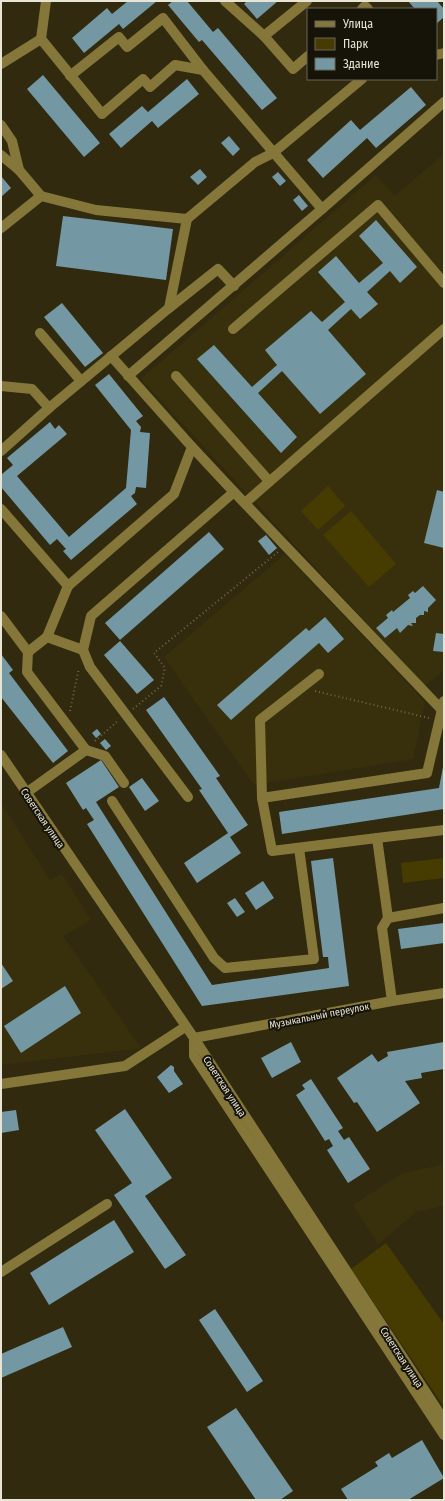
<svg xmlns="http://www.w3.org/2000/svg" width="445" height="1501" font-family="'Fira Sans Condensed',sans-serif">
<rect width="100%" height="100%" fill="#312a0f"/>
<!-- built -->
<g fill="#38300c">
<path d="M444,154v516l-19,16 -284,-307 235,-204 19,21z"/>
<path d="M285,554l140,148 -12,57 -159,26 -90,-128z"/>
<path d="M1,803l49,77 12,-6 29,46 -28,16 78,112 -140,17z"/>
<path d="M444,1164v42l-27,5 -39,33 -25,-39 48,-31z"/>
</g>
<!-- green -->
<g fill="#463b00">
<path d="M328,486l17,20 -27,24 -17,-19z"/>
<path d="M351,511l45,53 -27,23 -46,-52z"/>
<path d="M444,858v20l-41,5 -2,-20z"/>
<path d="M386,1243l58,81v83l-93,-138z"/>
</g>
<!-- building -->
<g fill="#7398a3">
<path d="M128,1h29l-34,28 -4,-5 -35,29 -12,-15 35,-30 5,6z"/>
<path d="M173,1h14l26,31 5,-4 59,70 -15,12 -60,-70 -3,2 -31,-37z"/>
<path d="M247,1h31l-21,18 -13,-15z"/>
<path d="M408,1h29l7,8v8l-8,7v-15h-21z"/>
<path d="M43,75l57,68 -16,14 -57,-68z"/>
<path d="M187,79l12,15 -41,34 -6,-7 -31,27 -12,-14 33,-28 6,6z"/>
<path d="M411,87l15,18 -50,43 -9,-10 -44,40 -16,-18 44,-40 9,10z"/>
<path d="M229,136l11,13 -7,7 -12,-13z"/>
<path d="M200,169l7,8 -9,8 -8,-8z"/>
<path d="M278,172l8,9 -6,5 -8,-9z"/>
<path d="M1,176l10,12 -10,9z"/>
<path d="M299,195l9,11 -6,5 -9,-11z"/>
<path d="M63,216l110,13 -7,51 -110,-14z"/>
<path d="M376,220l41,47 -17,16 -10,-12 -23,21 11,12 -18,15 -9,-10 -23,21 38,44 -46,40 -38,-43 -24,22 39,44 -16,16 -84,-94 17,-14 38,42 25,-22 -12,-15 46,-39 11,11 23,-20 -27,-30 18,-16 23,27 24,-20 -24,-27z"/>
<path d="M62,303l41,50 -18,14 -41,-50z"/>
<path d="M109,374l34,42 -7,5 5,6 -1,5 10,1 -4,55 -10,-1 -1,6 -4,3 6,8 -66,56 -8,-9 3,-2 -9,-10 -7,6 -49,-58v-14l1,1 11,-9 -6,-7 43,-36 5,7 4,-4 8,9 -50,42 52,61 57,-49 5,-58 -36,-45z"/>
<path d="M437,490l7,2v56l-20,-5z"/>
<path d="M209,532l15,17 -104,91 -15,-17z"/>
<path d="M266,535l11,13 -8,7 -11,-14z"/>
<path d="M423,586l13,14 -8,8v4l-4,-1v4h-4l-4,3v5h-5l2,3 -5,-1 -8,8 -3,-5 -12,10 -9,-10 12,-10 -2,-3 6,-5 1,2 17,-14 -2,-3 5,-4 2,2z"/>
<path d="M325,617l19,22 -16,14 -9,-10 -88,77 -14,-15 89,-77 3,3z"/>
<path d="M436,633l8,1v18l-11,-1z"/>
<path d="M120,641l34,39 -17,14 -33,-39z"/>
<path d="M1,654l12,16 -4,3 59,78 -15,12 -52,-66z"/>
<path d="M164,697l56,79 -4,2 32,47 -18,12 11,16 -44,30 -13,-20 44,-30 -29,-43 3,-1 -56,-79z"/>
<path d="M97,729l4,5 -5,4 -4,-5z"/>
<path d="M105,739l6,7 -5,4 -6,-7z"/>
<path d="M101,760l18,27 -23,15 116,183 117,-17 -1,-11h-5l-12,-96 22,-3 16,128 -147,20 -115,-182 7,-4 -8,-12 -3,2 -17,-27z"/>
<path d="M443,767l1,42 -162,25 -3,-22 160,-24z"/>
<path d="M142,778l17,23 -14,10 -16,-24z"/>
<path d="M263,881l11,17 -18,12 -11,-17z"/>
<path d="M235,898l10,14 -8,5 -10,-14z"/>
<path d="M444,923v20l-43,6 -3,-20z"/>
<path d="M1,963l12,18 -12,8z"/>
<path d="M65,986l16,27 -60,40 -17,-27z"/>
<path d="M291,1042l10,20 -29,16 -11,-20z"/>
<path d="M444,1042v27l-23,4 1,5 -17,3 15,22 -43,29 -20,-30 -3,1 -17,-25 35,-24 6,8 10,-6 -1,-4z"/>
<path d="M171,1065l3,2v4l9,13 -14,9 -12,-16z"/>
<path d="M311,1079l32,49 -5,3 6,9 5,-3 21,32 -22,14 -21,-33 6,-4 -4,-7 -4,2 -29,-46 9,-6 -3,-4z"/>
<path d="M125,1109l47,69 -27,18 41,59 -21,14 -51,-74 18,-12 -37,-53z"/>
<path d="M16,1110l3,20 -18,3v-21z"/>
<path d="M114,1220l20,32 -85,53 -19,-32z"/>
<path d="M215,1309l48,72 -16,11 -48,-72z"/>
<path d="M63,1327l9,20 -71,31v-24z"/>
<path d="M236,1408l57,83 -13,9h-24l-49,-73z"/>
<path d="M422,1440l22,38 -36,22h-60l-7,-11 37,-23 -3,-4 14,-9 3,5z"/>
</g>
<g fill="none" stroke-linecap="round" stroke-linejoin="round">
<!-- path -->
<g stroke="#6d674f" stroke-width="2" stroke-dasharray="1 3" stroke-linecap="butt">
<path d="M315,691l114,27"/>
<path d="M133,709l28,-23 4,-18 -11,-15 124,-101"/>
<path d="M70,711l9,-43"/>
<path d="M95,741l24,-21"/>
</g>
<!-- minor -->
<g stroke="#857739" stroke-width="10">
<path d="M225,1l39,35 29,33 15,-13"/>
<path d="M362,9l3,-3 3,3"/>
<path d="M264,36l43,-35"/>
<path d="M41,39l5,-38"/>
<path d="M436,55l8,-2"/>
<path d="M1,64l40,-25 61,75 41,-35 7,8 25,-22 28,5 119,139 122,-107"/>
<path d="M70,76l49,-39 8,10 36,-29 40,52"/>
<path d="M1,125l11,16 7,29"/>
<path d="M1,155l18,15 22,26"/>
<path d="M1,228l40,-32 55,14 91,9 68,-57 18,-9 89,-74"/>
<path d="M169,308l49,-39 16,17"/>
<path d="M233,329l145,-124 66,78"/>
<path d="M40,333l41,48"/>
<path d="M128,376l194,-167"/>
<path d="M176,376l93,105"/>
<path d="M1,386l31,3 17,19"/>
<path d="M1,451l48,-43 120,-100 18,-89"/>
<path d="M234,492l208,218"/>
<path d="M245,503l199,-174"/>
<path d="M1,509l67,77 106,-92 18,-47 -81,-91"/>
<path d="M1,616l27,36 -1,20 59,78 -60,43"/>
<path d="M47,637l21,-51"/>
<path d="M28,652l19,-15 36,13"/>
<path d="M319,674l-59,46 2,78 10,53 105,-13 11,80 -6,10 10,73"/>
<path d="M86,750l19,6 19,27"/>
<path d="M1,755l193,283 250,382"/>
<path d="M188,797l-98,-130 -7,-17 8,-34 143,-124 -42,-45"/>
<path d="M262,798l165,-25 17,-72"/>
<path d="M112,801l102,157 11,10 89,-9 -15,-111"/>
<path d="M377,838l67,-8"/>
<path d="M388,918l56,-10"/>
<path d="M194,1038v18l250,379"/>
<path d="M194,1038l198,-37 52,-8"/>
<path d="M1,1084l124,-18 60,-39"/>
<path d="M1,1272l106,-68"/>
</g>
</g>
<g text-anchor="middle" stroke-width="4" stroke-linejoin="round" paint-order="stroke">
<!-- street labels -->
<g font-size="10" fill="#e9e5d5" stroke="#161308">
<text transform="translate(43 818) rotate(56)" y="4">Советская улица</text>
<text transform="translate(319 1015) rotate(-11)" y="4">Музыкальный переулок</text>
<text transform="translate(225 1086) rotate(57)" y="4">Советская улица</text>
<text transform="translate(402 1357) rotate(57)" y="4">Советская улица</text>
</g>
</g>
<!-- border -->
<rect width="445" height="1501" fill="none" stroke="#e9e5d5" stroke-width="4"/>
<!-- legend -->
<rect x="307" y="8" width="130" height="72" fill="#161308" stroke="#6a675a"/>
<rect x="315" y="21" width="20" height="6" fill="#857739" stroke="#6a675a"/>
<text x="343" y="28" font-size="12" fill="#e9e5d5">Улица</text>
<rect x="315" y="38" width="20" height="12" fill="#463b00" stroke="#6a675a"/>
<text x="343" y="48" font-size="12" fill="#e9e5d5">Парк</text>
<rect x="315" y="58" width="20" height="12" fill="#7398a3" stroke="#6a675a"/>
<text x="343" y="68" font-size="12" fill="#e9e5d5">Здание</text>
</svg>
